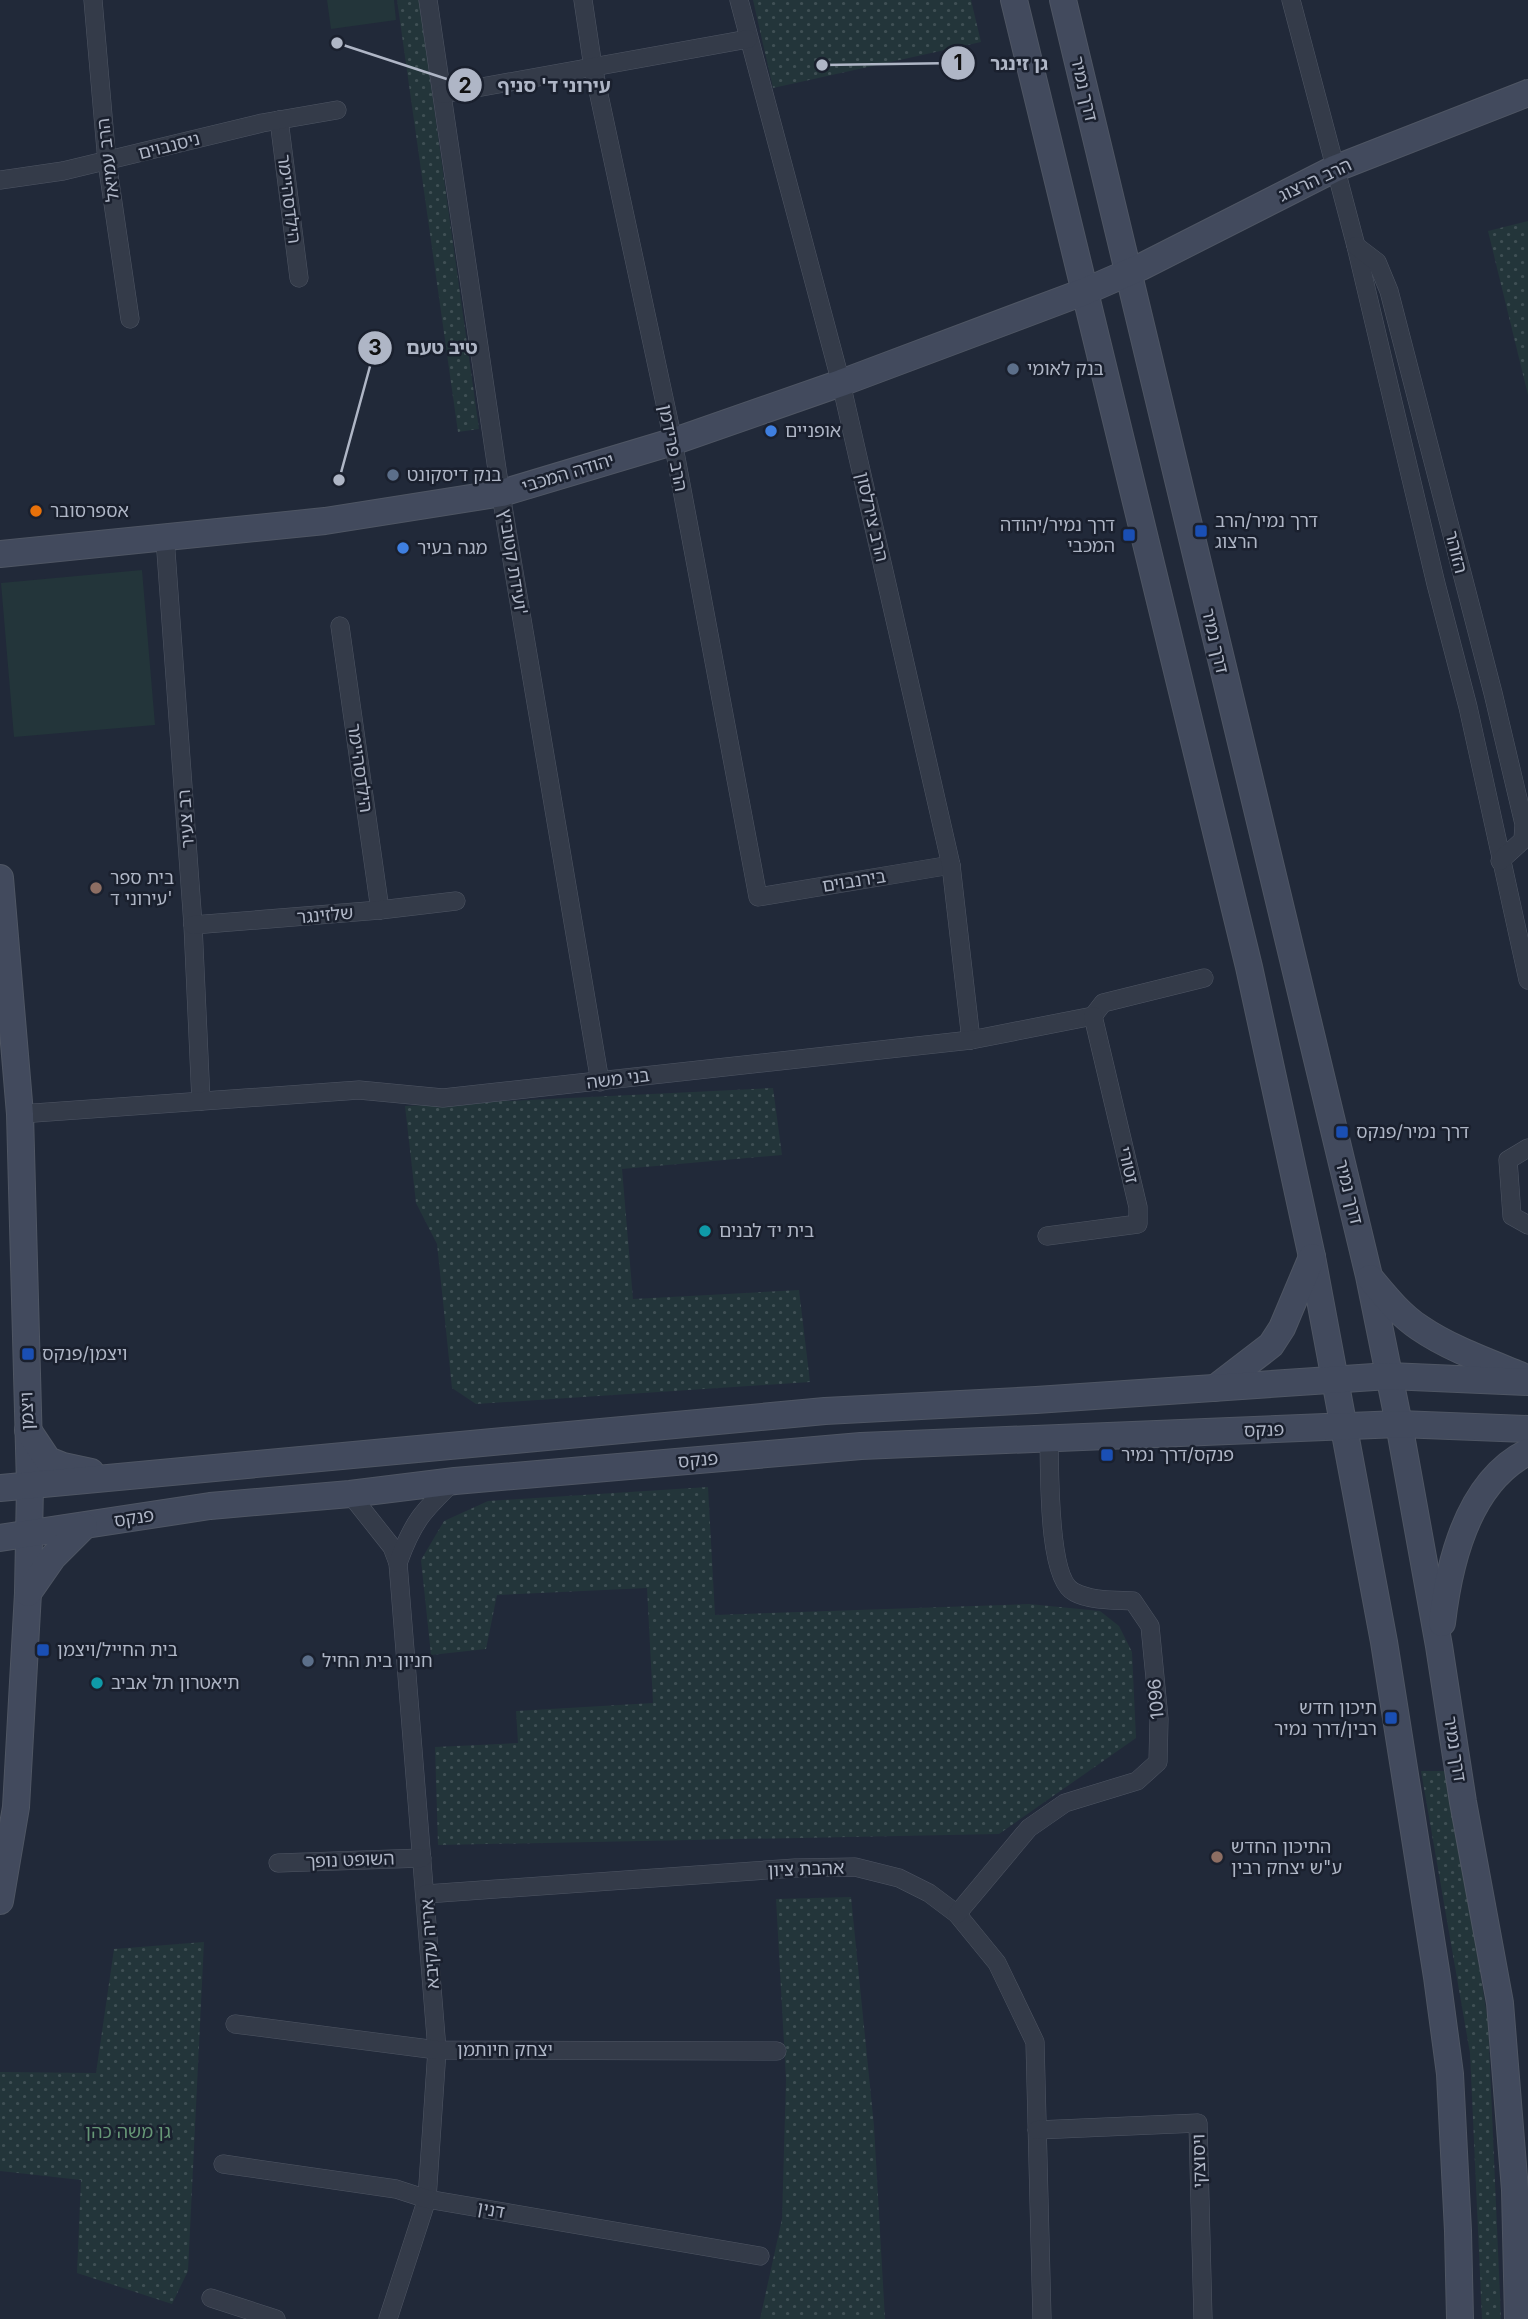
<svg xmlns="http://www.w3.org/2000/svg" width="1528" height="2319" font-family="Inter,'Noto Sans Hebrew',sans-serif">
<defs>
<pattern id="grass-dots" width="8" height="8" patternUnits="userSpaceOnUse" patternTransform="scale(1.75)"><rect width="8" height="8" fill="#23353a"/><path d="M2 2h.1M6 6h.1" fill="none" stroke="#405055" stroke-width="1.8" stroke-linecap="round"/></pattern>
</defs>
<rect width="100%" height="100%" fill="#212939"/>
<!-- grass -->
<g fill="url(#grass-dots)">
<path d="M397,0h22l60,429 -21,3z"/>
<path d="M753,0h218l10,42 -208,46z"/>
<path d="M1528,221v174l-40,-164z"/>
<path d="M773,1088l9,67 -160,14 11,130 166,-9 11,92 -334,22 -24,-16 -15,-144 -21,-41 -11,-97z"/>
<path d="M708,1487l7,128 314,-11 71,7 19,15 13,26 4,86 -137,96 -561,11 -3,-98 83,-4 -2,-32 137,-8 -6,-115 -150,7 -11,54 -55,6 -10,-95 23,-39 44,-20z"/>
<path d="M1421,1771h26l41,250 13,298h-19l-12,-266z"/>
<path d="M851,1897l23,229 11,193h-125l22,-100 4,-139 -10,-181z"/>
<path d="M204,1942l-16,329 -16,33 -95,-31 4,-93 -81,-9v-99l96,1 18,-124z"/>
</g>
<!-- pitch -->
<g fill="#23353a">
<path d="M327,0h67l2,20 -65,9z"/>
<path d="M142,570l13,155 -141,12 -13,-154z"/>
</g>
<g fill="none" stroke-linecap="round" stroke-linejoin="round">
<defs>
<g id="street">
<path d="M93,0l14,162 23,157"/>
<path d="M428,0l71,483 101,599"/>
<path d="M583,0l10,67 78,364 87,466 193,-32"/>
<path d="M739,0l102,383 110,482 20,175"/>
<path d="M1291,0l65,246 80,338 32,123 60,273"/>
<path d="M443,94l305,-55"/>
<path d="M279,120l20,158"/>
<path d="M0,180l63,-9 199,-48 75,-13"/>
<path d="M1356,246l21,16 12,29 104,402 31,131 -1,16 -23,21"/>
<path d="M165,538l28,387 8,176"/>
<path d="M340,626l40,284"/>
<path d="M193,925l187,-15 76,-9"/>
<path d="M20,1114l339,-24 84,8 528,-58 122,-24 10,-13 101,-25"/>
<path d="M1528,1148l-20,12 4,56 16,9"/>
<path d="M1047,1236l91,-12v-17l-45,-191"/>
<path d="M350,1494l42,53 6,16 39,487 -10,149 -39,120"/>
<path d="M398,1563c15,-42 25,-52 56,-82"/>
<path d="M278,1863l144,-5"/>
<path d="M426,1894l369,-26 60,-1 44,11 30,15 28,21 40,49 38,79 7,277"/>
<path d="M957,1914l72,-86 36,-25 72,-22 21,-19 1,-43 -9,-93 -17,-25c-20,-1 -42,0 -59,-9 -27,-13 -24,-123 -25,-152"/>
<path d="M235,2024l202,26 340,1"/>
<path d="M1037,2130l161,-7 5,196"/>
<path d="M223,2164l173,25 31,10 333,57"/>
<path d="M211,2298l65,21"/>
</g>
<g id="secondary">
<path d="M1014,0l235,967 63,290 72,385 53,335 13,97 8,157 2,88"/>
<path d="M1063,0l306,1276 30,148 40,222 24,156 37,201 15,187 3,129"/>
<path d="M0,554l325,-33 177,-28 170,-51 169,-59 245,-92 55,-24 193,-98 194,-76"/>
<path d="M0,878l20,236 10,371 -2,108 -12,214 -16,94"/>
<path d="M1370,1278c15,18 30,37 50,50 29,20 68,34 100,47"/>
<path d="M1215,1388l56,-43 11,-17 30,-71"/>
<path d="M28,1430l20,30 15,6 28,6"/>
<path d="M0,1488l825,-77 211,-11 353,-24 139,6"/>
<path d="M0,1538l210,-32 140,-12 105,-13 406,-35 538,-22 129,5"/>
<path d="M28,1593l25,-36 31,-31"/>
<path d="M1442,1623c7,-60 26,-141 86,-171"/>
</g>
</defs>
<!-- street casing -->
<use href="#street" stroke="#4f5664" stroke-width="19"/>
<!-- secondary casing -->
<use href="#secondary" stroke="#4f5664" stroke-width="28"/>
<!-- street -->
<use href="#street" stroke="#343b49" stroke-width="18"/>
<!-- secondary -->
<use href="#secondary" stroke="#424a5d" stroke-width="26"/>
</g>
<!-- markers -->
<g fill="#5c6f8a" stroke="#1a202e" stroke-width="2.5">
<circle cx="1013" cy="369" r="7"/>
<circle cx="393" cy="475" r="7"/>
<circle cx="308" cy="1661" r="7"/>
</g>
<g fill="#3f7fe0" stroke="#1a202e" stroke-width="2.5">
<circle cx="771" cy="431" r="7"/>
<circle cx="403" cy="548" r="7"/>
</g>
<circle fill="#e8710a" stroke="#1a202e" stroke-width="2.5" cx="36" cy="511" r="7"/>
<g fill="#1a4fb4" stroke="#1a202e" stroke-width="2.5">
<rect x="1194" y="524" width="14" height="14" rx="3.5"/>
<rect x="1122" y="528" width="14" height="14" rx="3.5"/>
<rect x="1335" y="1125" width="14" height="14" rx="3.5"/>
<rect x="21" y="1347" width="14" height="14" rx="3.5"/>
<rect x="1100" y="1448" width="14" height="14" rx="3.5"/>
<rect x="36" y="1643" width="14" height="14" rx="3.5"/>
<rect x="1384" y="1711" width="14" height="14" rx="3.5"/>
</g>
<g fill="#8d6e63" stroke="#1a202e" stroke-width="2.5">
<circle cx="96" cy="888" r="7"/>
<circle cx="1217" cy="1857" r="7"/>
</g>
<g fill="#0f9aa8" stroke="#1a202e" stroke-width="2.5">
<circle cx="705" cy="1231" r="7"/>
<circle cx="97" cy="1683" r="7"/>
</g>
<g text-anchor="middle" stroke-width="5" stroke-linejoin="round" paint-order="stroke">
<!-- street labels -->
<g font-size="18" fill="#afb6c6" stroke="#1a202e">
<text transform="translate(1084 89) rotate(77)" y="6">דרך נמיר</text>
<text transform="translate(169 146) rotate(-14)" y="6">ניסנבוים</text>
<text transform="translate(108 160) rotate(-97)" y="6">הרב עמיאל</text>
<text transform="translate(1315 180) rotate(-25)" y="6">הרב הרצוג</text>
<text transform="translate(289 199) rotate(83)" y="6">הילדסהיימר</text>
<text transform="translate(673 448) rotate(79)" y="6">הרב פרידמן</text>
<text transform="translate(568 473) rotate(-17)" y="6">יהודה המכבי</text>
<text transform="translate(872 517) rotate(77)" y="6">הרב צירלסון</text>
<text transform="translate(1456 552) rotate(76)" y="6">הזוהר</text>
<text transform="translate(513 562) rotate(81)" y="6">ועידת קטוביץ'</text>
<text transform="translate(1215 641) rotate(77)" y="6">דרך נמיר</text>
<text transform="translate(360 768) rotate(82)" y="6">הילדסהיימר</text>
<text transform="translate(186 819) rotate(-94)" y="6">רב צעיר</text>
<text transform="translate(854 881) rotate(-9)" y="6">בירנבוים</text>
<text transform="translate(325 915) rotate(-5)" y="6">שלזינגר</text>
<text transform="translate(618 1079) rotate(-7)" y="6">בני משה</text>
<text transform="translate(1128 1165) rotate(77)" y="6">זטורי</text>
<text transform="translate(1349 1192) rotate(76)" y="6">דרך נמיר</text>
<text transform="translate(27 1411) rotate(-92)" y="6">ויצמן</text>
<text transform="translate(1264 1430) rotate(-2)" y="6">פנקס</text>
<text transform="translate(698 1460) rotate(-5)" y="6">פנקס</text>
<text transform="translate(134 1518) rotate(-9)" y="6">פנקס</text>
<text transform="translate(1156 1699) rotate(-95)" y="6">1096</text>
<text transform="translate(1455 1749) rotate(81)" y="6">דרך נמיר</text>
<text transform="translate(350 1860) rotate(-2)" y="6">השופט נופך</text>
<text transform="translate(806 1869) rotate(-2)" y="6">אהבת ציון</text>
<text transform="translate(430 1944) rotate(-94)" y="6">אריה עקיבא</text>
<text x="505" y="2056">יצחק חיותמן</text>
<text transform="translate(1199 2161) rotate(-91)" y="6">ויסוצקי</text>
<text transform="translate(491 2210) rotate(10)" y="6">דנין</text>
</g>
<!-- poi labels -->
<g font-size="18" fill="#afb6c6" stroke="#1a202e" text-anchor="start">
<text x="1027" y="375">בנק לאומי</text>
<text x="785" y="437">אופניים</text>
<text x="407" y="481">בנק דיסקונט</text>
<text x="50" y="517">אספרסובר</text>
<text x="1215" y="527">דרך נמיר/הרב<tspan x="1215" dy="21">הרצוג</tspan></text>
<text x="1115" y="531" text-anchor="end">דרך נמיר/יהודה<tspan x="1115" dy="21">המכבי</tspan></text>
<text x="417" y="554">מגה בעיר</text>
<text x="110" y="884">בית ספר<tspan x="110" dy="21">עירוני ד'</tspan></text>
<text x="1356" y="1138">דרך נמיר/פנקס</text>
<text x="719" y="1237">בית יד לבנים</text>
<text x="42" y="1360">ויצמן/פנקס</text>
<text x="1121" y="1461">פנקס/דרך נמיר</text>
<text x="57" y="1656">בית החייל/ויצמן</text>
<text x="322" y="1667">חניון בית החיל</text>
<text x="111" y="1689">תיאטרון תל אביב</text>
<text x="1377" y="1714" text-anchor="end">תיכון חדש<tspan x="1377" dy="21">רבין/דרך נמיר</tspan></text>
<text x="1231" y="1853">התיכון החדש<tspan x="1231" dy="21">ע"ש יצחק רבין</tspan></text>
</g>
<!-- park labels -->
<g font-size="18" fill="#669776" stroke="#1a202e">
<text x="128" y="2138">גן משה כהן</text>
</g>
</g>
<!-- callouts -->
<path fill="none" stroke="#afb6c6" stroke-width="2.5" d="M822 65L958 63M337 43L465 85M339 480L375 348"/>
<g fill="#afb6c6" stroke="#1a202e" stroke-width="2.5">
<circle cx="822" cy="65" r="7"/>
<circle cx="337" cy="43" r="7"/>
<circle cx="339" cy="480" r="7"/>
<circle cx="958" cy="63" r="18"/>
<circle cx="465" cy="85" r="18"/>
<circle cx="375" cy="348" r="18"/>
</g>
<g font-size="21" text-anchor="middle" font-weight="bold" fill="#111">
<text x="958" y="70">1</text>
<text x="465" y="93">2</text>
<text x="375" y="355">3</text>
</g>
<g font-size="19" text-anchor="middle" font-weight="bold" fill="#afb6c6" stroke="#1a202e" stroke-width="5" stroke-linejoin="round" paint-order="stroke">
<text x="1019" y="70">גן זינגר</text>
<text x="554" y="92">עירוני ד' סניף</text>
<text x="442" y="354">טיב טעם</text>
</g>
</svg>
